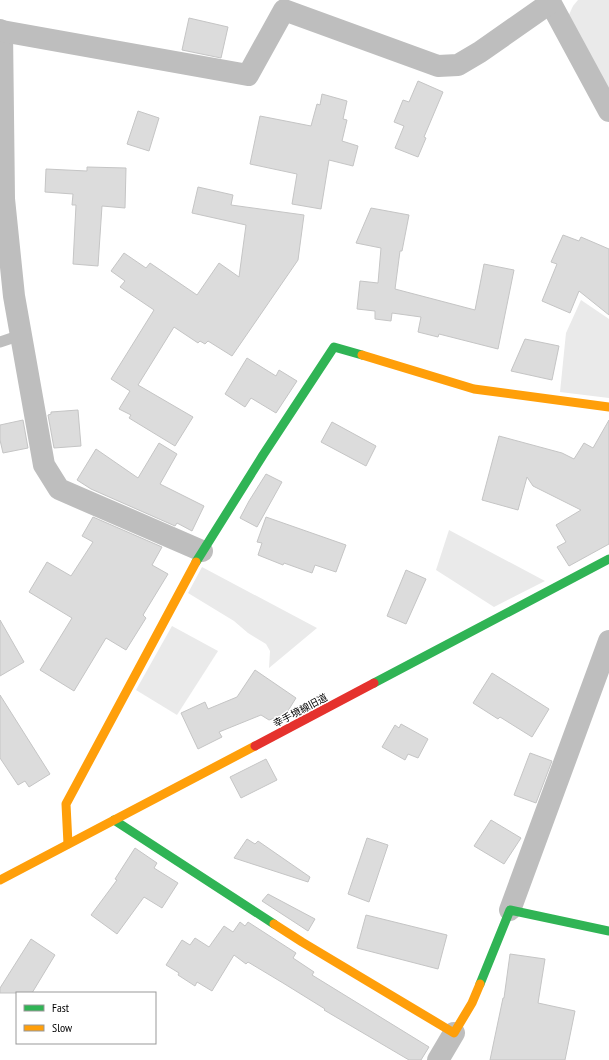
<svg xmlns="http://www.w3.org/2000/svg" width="609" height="1060" font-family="'PT Sans Narrow','Noto Sans JP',sans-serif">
<rect width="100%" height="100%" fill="#fff"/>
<!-- green -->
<g fill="#eaeaea">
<path d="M578,0h31v97l-42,-78 6,-13z"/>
<path d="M581,300l28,19v79l-49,-6 6,-59z"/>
<path d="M449,530l96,51 -51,26 -58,-37z"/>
<path d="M202,567l115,61 -48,40 1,-17 -4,-7 -18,-11 -14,-12 -46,-28z"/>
<path d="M172,626l46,25 -41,64 -41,-25z"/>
</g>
<!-- building -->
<g fill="#dcdcdc" stroke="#c5c5c5">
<path d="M189,18l39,9 -7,31 -39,-8z"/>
<path d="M418,81l25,11 -19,45 2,1 -8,19 -23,-9 9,-22 -10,-4 9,-22 6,2z"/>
<path d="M322,94l25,7 -4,18 4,1 -5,21 16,5 -5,20 -24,-6 -8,49 -29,-5 5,-30 -47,-10 10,-48 51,10 6,-22 3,1z"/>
<path d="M138,111l21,7 -10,33 -22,-7z"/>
<path d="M87,167l39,1 -1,40 -23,-2 -4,60 -25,-2 3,-59h-4l1,-11 -28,-2 1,-23 41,2z"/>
<path d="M198,187l35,8 -2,10 73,10 -6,45 -66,96 -24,-15 -3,3 -5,-3 -2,2 -24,-16 -36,58 55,32 -18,29 -46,-28 2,-3 -12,-6 11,-18 -19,-12 43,-69 -34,-23 5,-6 -14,-10 13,-18 22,15 4,-5 47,32 22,-32 20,14 7,-52 -54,-12z"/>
<path d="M371,208l38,7 -7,36h-2l-5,38 80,21 9,-46 30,6 -16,79 -59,-15 -1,3 -20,-5 3,-15 -29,-4 -1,8 -16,-2v-8l-18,-2 3,-28 18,2 3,-35 -25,-5z"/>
<path d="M563,235l16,6 2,-4 28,12v66l-30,-24 -9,22 -28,-12 15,-37 -6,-2z"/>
<path d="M525,339l34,7 -7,34 -41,-9z"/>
<path d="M247,358l29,18 3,-6 18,11 -21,32 -25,-15 -6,9 -20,-13z"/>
<path d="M78,410l3,36 -27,2 -6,-33 3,-1v-2z"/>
<path d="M23,420l5,28 -25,5 -3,-13v-15z"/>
<path d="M609,420v124l-40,22 -12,-19 9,-5 -10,-17 25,-15 -48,-24 -6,-9 -9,33 -36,-10 17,-64 63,17 12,6 10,-16 9,5z"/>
<path d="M332,422l44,24 -10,20 -45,-24z"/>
<path d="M159,443l18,11 -17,30 44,22 -12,25 -15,-8 -2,3 -84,-37 -14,-9 19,-31 42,29z"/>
<path d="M266,474l16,8 -25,45 -17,-9 9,-17z"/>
<path d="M93,517l69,30 -10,18 16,9 -25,41 3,3 -20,32 -20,-12 -32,53 -34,-21 32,-52 -43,-26 18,-30 24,14 22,-34 -11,-6z"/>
<path d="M266,517l80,28 -10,27 -21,-7 -3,8 -28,-10 -1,2 -25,-10 4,-12 -5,-1z"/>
<path d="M406,570l20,9 -20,45 -19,-8z"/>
<path d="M0,620l24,42 -24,14z"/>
<path d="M255,670l41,28 -10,16 -17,6 -8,-5 -42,17 3,5 -24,12 -17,-36 24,-11 3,7 29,-12z"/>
<path d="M492,673l57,36 -17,28 -32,-20 -2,2 -25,-16z"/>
<path d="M0,695l50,79 -21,13 -4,-6 -7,4 -18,-27z"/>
<path d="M401,724l27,15 -10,19 -10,-4 -3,6 -23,-13 13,-22 4,3z"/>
<path d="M530,753l22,8 -16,42 -22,-8z"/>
<path d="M266,759l11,21 -36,18 -11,-21z"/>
<path d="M491,820l30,18 -17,26 -30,-18z"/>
<path d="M367,838l21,7 -19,57 -21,-8z"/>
<path d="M247,839l8,5 3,-3 52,36 -2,5 -74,-24z"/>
<path d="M135,848l22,15 -3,5 24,15 -16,25 -18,-11 -27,37 -26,-19 26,-35 -2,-1z"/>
<path d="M268,894l47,25 -7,12 -46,-30z"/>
<path d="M366,915l81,20 -9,34 -81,-21z"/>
<path d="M240,922l5,4 3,-4 48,31 -3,5 21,14 -2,3 117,72 -8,13h-12l-85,-50 1,-1 -42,-26 -35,-21 -2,2 -12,-9 -22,36 -15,-9 -2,4 -17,-11 1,-2 -13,-8 16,-25 8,5 5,-7 14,9 15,-21 9,6z"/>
<path d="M31,939l24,16 -23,38h-32v-5z"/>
<path d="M510,954l35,5 -7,44 37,8 -10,49h-75l13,-62h1z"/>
</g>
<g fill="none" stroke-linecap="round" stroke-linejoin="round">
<!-- lane -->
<path stroke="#bebebe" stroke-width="11" d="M0,342l21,-7"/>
<!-- street -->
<g stroke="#bebebe" stroke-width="22">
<path d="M549,0l60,111"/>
<path d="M0,30l2,1 2,168 10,97 30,169 15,24 143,62"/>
<path d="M2,31l246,44 36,-65 154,56 20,-1 22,-13 70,-49"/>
<path d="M510,910l99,-269"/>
<path d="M438,1060l16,-27"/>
</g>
<!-- fast -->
<g stroke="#30b455" stroke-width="9">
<path d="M196,562l67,-107 71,-108 28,8"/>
<path d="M374,683l235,-124"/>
<path d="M114,820l160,104"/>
<path d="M480,984l30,-74 99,21"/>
</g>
<!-- slow -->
<g stroke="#ff9f0a" stroke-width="9">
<path d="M362,355l112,34 135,18"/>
<path d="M68,844l-2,-40 130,-242"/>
<path d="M0,880l255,-134"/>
<path d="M274,924l28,18 152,91 18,-30 8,-19"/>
</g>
<!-- jam -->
<path stroke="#e5322d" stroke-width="9" d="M255,746l119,-63"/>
</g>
<g text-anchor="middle" stroke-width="3" stroke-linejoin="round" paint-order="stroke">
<!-- street labels -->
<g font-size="10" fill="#000" stroke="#fff">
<text transform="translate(300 710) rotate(-28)" y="4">幸手境線旧道</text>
</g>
</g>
<!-- legend -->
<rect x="16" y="992" width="140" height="52" fill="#ffffff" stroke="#999999"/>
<rect x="24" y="1005" width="20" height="6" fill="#30b455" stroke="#999999"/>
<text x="52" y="1012" font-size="12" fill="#000000">Fast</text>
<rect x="24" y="1025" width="20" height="6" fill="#ff9f0a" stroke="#999999"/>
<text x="52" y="1032" font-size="12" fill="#000000">Slow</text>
</svg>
